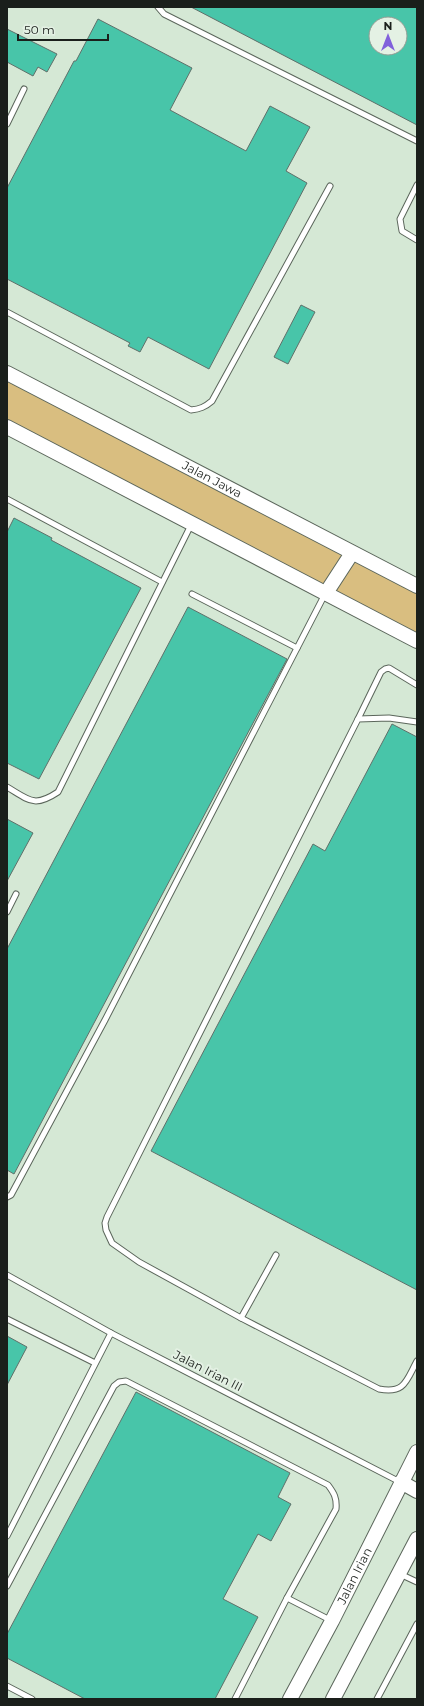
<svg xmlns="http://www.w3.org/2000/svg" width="424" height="1706" font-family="Montserrat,sans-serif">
<rect width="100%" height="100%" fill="#e4f1e4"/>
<!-- built -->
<path fill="#d5e8d5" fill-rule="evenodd" d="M7,7h410v1692h-410zM376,24h24v24h-24z"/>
<!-- green -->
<path fill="#d9be80" d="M7,373l410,214v54l-410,-214z"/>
<!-- building -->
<g fill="#48c5a9" stroke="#5f706a" fill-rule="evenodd">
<path d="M191,7h226v118zM376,24h24v24h-24z"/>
<path d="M98,19l94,49 -22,42 76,41 24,-45 40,21 -24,44 21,12 -98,186 -61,-32 -8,15 -12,-6 2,-3 -123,-64v-91l67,-127h2z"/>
<path d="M7,29l50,25 -10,18 -9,-5 -5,9 -26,-14z"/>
<path d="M301,305l14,7 -27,52 -14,-7z"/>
<path d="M14,518l38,20 -1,2 90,48 -102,191 -32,-16v-231z"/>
<path d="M188,607l99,52 -273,515 -7,-4v-221z"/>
<path d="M392,724l25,13v553l-266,-139 162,-307 12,7z"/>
<path d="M7,819l26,14 -26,48z"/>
<path d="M7,1336l20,11 -20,38z"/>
<path d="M136,1392l154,81 -12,24 13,7 -20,37 -13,-7 -35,65 35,18 -43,82h-130l-78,-41v-24z"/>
</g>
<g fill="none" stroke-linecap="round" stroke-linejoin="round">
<defs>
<g id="lane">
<path d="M158,7l6,7 253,127"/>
<path d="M7,124l17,-35"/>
<path d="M417,185l-17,34 2,12 15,9"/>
<path d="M7,312l184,98c9,-1 14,-3 21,-9l118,-215"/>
<path d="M7,499l155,83"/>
<path d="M192,594l105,54"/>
<path d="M358,719l23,-47 4,-3 4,-1 28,17"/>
<path d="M417,722l-28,-4 -31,1 -251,498 -2,6 1,7 6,13 27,19 102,56 138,71c26,5 27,-8 38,-28"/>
<path d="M7,787c22,13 27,21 51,5l133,-267"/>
<path d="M7,912l9,-18"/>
<path d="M7,1197l4,-2 94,-175 220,-426"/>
<path d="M7,1275l104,58 289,149"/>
<path d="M241,1318l35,-63"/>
<path d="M7,1319l88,44"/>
<path d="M7,1536l104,-203"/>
<path d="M400,1574l17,8"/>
<path d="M7,1586l107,-200 5,-4 7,-1 202,104c6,8 9,13 8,24l-49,89 -52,101"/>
<path d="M287,1598l45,23"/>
<path d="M7,1686l25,13"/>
<path d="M377,1699l40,-75"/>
</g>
<g id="secondary">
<path id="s1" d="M7,373l410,213"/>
<path d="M7,427l410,214"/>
<path d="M326,593l26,-40"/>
<path d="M401,1482l16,9"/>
<path id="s2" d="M290,1699l42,-78 85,-169"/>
<path d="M333,1699l84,-160"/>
</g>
</defs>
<!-- lane casing -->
<use href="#lane" stroke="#5b665b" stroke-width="7"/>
<!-- secondary casing -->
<use href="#secondary" stroke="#5b665b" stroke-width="16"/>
<!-- lane -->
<use href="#lane" stroke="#fff" stroke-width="5"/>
<!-- secondary -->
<use href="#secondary" stroke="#fff" stroke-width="14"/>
</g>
<g text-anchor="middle" stroke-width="4" stroke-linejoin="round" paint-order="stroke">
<!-- street labels -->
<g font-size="12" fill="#1a1f1b" stroke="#e4f1e4">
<text dy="4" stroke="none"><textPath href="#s1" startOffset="231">Jalan Jawa</textPath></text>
<text transform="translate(208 1371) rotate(27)" y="4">Jalan Irian III</text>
<text dy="4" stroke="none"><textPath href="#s2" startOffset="139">Jalan Irian</textPath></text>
</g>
</g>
<!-- border -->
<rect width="424" height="1706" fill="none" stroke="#1a1f1b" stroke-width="16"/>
<!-- north arrow -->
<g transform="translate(388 36)"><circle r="19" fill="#e4f1e4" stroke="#939d94"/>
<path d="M0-3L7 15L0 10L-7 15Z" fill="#8161db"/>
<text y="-6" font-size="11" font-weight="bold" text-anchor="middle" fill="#1a1f1b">N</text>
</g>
<!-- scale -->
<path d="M18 34v6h90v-6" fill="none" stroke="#1a1f1b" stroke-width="2"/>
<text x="24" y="34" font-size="12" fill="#1a1f1b" stroke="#e4f1e4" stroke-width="3" paint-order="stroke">50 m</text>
</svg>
